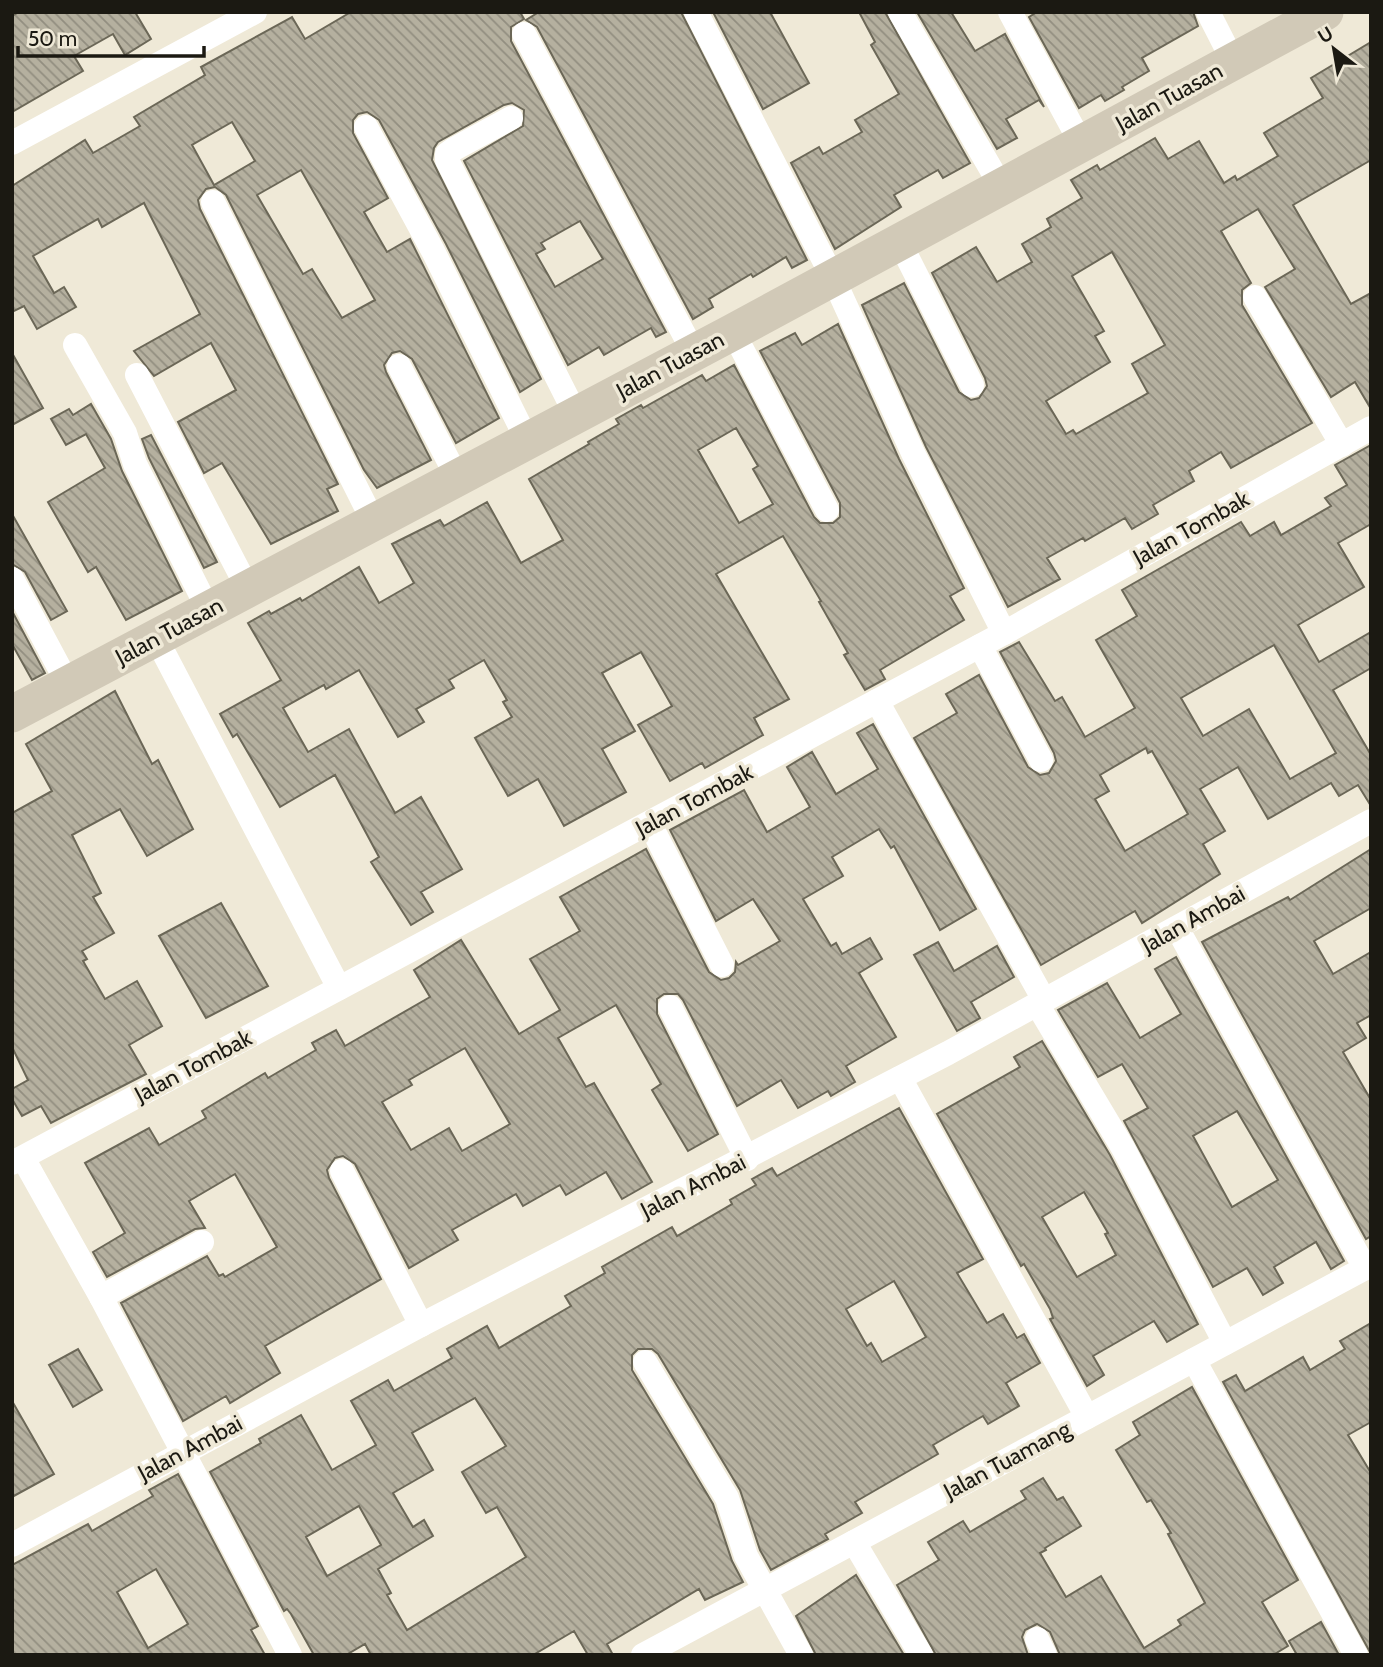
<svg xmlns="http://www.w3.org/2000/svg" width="1383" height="1667" font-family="Cabin,sans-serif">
<defs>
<pattern id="building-back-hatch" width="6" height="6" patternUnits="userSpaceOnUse" patternTransform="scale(1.75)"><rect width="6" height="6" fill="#b5b09f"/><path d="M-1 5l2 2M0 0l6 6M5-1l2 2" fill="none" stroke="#928e80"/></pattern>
</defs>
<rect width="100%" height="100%" fill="#efe9d7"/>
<!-- building -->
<g fill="url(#building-back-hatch)" stroke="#6b6757" stroke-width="2" fill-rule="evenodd">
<path d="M19,12h116l16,27 -26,16 -12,-21 -39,22 9,15 -71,41v-96z"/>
<path d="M351,12h169l4,7 -13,8v14l155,291 -10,5 -5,-9 -47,27 -5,-8 -31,18 -104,-204 59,-35 1,-16 -12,-7 -8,2 -66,37 -4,6 -2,12 109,219 -21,13 -74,-148 -67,-124 -12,-8 -9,2 -5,6v13l35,65 -24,14 23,40 23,-13 89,179 -43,25 -44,-84 -12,-8 -8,2 -8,12 2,7 45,88 -54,28 -13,-18 -138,-275 -11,-8 -9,2 -8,11 2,9 138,275 -11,5 11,22 -67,33 -49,-81 -18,10 -26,-51 58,-32 -25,-47 -57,33 -20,-25 66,-37 -56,-111 -42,24 -4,-8 -65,37 21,37 10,-6 12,20 -39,22 -13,-23 -12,6v-126l73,-46 8,13 47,-27 -6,-9 71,-42 -4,-8 91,-50 13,22zM232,122l23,39 -41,24 -22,-40zM301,170l74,130 -33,18 -30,-49 -9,5 -46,-79zM580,221l23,38 -48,28 -19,-33 9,-5 -4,-6z"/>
<path d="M539,12h142l126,248 -15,8 -6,-11 -33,20 -2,-3 -42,25 4,8 -20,12 -156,-292 -11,-7z"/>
<path d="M713,12h57l39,71 -46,26z"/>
<path d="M859,12h26l85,151 -27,15 -5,-8 -44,25 7,12 -66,42 -44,-86 28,-16 4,7 39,-22 -7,-12 44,-26 -28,-49 4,-3z"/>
<path d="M917,12h34l24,39 30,-17 39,73 -5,-7 -33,19 11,19 -20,11z"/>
<path d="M1037,12h156l5,14 -56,32 7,13 -27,16 2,3 -19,11 -4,-6 -22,13 -50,-91z"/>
<path d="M1371,42v118l-78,45 58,99 20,-11v116l-16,-27 -24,15 -66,-110 30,-18 -37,-60 -37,22 30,52 -9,7v15l70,118 -81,45 -10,-16 -32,19 5,10 -41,24 5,9 -26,15 -7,-11 -40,23 -2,-3 -36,20 13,21 -52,28 -82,-160 -64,-142 42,-22 55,109 12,8 8,-2 8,-12 -2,-8 -53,-105 44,-26 21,35 35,-20 -10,-18 29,-17 -4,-8 35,-21 -11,-18 26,-15 3,5 55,-32 13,21 31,-18 25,42 11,-7 2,4 41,-24 -14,-23 59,-35 -12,-20zM1112,252l53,93 -33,19 16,29 -72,41 -3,-4 -7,4 -20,-33 64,-39 -15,-26 9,-5 -32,-55z"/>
<path d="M838,324l61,135 65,129 -14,8 14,24 -84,50 5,9 -20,11 -21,-35 4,-2 -29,-51 2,-1 -38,-65 -67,38 73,125 -35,19 9,17 -58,33 -3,-5 -32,18 -32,-56 34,-19 -31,-54 -39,21 33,58 -33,18 24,43 -62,34 -26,-47 -30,17 -33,-58 37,-21 -9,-15 4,-2 -23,-40 -35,20 5,8 -38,21 8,13 -26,15 -39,-67 -33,19 -2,-4 -41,23 25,44 41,-23 46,84 26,-16 41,72 -41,23 12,20 -22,13 -40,-63 8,-5 -44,-82 -55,32 -43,-73 -4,3 -13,-23 61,-34 -33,-57 21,-12 2,3 29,-16 2,3 57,-34 20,36 35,-20 -22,-39 48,-24 4,6 43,-24 34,61 42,-23 -34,-61 60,-35 -1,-2 31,-18 -3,-5 25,-14 2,3 59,-33 4,6 28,-16 80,152 6,6h13l7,-6v-14l-80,-152 35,-18 7,12zM736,428l22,38 -5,3 20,35 -34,19 -41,-73z"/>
<path d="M12,353l31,55 -31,17z"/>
<path d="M91,404l20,35 11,32 60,120 -56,29 -30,-53 -8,5 -40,-70 57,-34 -19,-34 -20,11 -15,-26 18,-10 4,6z"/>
<path d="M151,435l66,127 -13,6 -55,-110 -7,-19z"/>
<path d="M1371,445v79l-33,19 26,44 -66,38 21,37 52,-30v36l-38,22 38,65v51l-13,-21 -19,11 -8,-13 -63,36 -30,-52 -38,22 25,42 -22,13 17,30 -78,49 -7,-12 -94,54 -127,-227 43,-25 -11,-19 33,-19 49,92 12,8 9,-2 7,-12 -2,-8 -54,-101 19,-10 36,59 7,-4 23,40 50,-29 -39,-68 41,-24 -15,-26 119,-68 9,14 24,-14 7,13 50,-29 -6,-8 22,-13 -12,-20zM1274,645l62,108 -46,26 -41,-70 -46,27 -22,-38zM1146,748l2,5 4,-2 36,63 -63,37 -30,-52 14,-8 -9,-16z"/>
<path d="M12,514l55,97 -16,9 -26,-48 -13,-8z"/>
<path d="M12,611l33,62 -13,7 -20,-36z"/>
<path d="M115,691l37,73 6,-4 35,69 -46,27 -27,-47 -48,26 29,58 -8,4 21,36 -32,18 5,8 -4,2 22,38 32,-18 25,45 -33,19 17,29 -95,49 -10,-17 -19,10 -10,-17v-10l16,-9 -16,-33v-234l40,-22 -26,-47z"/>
<path d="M873,724l103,185 -36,21 -46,-84 -3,2 -12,-19 -47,28 11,19 -40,23 28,47 5,-3 6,11 28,-16 12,21 -23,14 37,64 -50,29 9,16 -24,14 -3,-5 -30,17 -17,-28 -44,26 -54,-106 -5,-6h-14l-7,5v15l61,120 -30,17 -36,-61 9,-6 -45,-79 -58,33 28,49 8,-4 58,99 -30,17 -16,-27 -40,23 -6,-10 -37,21 -7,-12 -64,36 6,10 -49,28 -54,-104 -12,-8 -8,2 -8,12 2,8 52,101 -116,67 15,27 -50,30 -4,-7 -43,25 -62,-118 86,-47 12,20 4,-2 2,3 52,-30 -42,-73 -46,27 16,27 -10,1 -88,48 -14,-25 32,-19 -40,-70 64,-35 10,17 47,-27 -4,-7 63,-38 3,5 48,-28 -4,-7 24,-13 9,16 85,-49 -16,-27 47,-30 58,94 41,-24 -30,-51 50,-28 -20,-34 86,-48 63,123 12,8 8,-2 6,-6 1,-10 2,3 42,-24 -27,-42 -37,22 -46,-91 74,-40 23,42 43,-25 -23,-40 25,-15 24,42 42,-25 -21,-36zM465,1048l45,76 -48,27 -13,-23 -38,22 -29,-48 30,-17 -3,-5z"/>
<path d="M1371,849v59l-57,33 19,33 38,-22v63l-14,8 9,15 -23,14 28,48v136l-5,3 -164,-297 86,-45 2,3z"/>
<path d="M221,903l47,83 -62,32 -47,-82z"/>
<path d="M938,942l16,29 43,-25 17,31 -43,25 9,16 -23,13 -43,-76z"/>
<path d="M1176,957l168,304 -13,8 -15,-27 -42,25 9,16 -20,12 -16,-27 -34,19 -89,-166 24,-13 -26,-44 -24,13 -40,-67 49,-27 33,55 41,-24 -26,-45zM1237,1111l41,69 -46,27 -39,-71z"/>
<path d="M1042,1041l68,114 88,169 -31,18 -13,-21 -61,35 11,19 -17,11 -37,-67 3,-1 -3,-9 -26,-45 -3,2 -84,-152 83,-47 -6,-10zM1084,1192l24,41 -3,1 11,21 -39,22 -35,-60z"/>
<path d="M899,1108l84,151 -26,14 30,50 16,-9 14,24 7,-4 16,29 -34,20 13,23 -31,18 -5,-8 -50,29 5,9 -83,48 7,11 -37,21 3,5 -57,31 -11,-20 -20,-60 -82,-136 -6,-5h-14l-6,6v15l81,134 19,57 11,21 -38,18 -6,-11 -92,55 6,11h-25l-14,-24 -41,24h-162l-6,-11 -19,11h-32l-23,-41 -4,-5 -3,2 -74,-139 51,-29 -2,-4 42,-24 31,55 44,-25 -25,-44 37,-21 6,11 58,-33 -5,-9 40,-23 12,22 72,-42 -6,-10 40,-23 -3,-6 70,-40 5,9 55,-32 -2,-4 26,-15 -4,-6 20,-11 5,8zM894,1281l32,56 -44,25 -11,-19 -4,3 -21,-37zM475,1398l31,48 -44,26 24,41 11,-6 29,50 -119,73 -20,-35 4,-2 -13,-24 55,-33 -9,-16 -11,7 -20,-34 40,-23 -21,-37zM359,1506l22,39 -54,31 -21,-39z"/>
<path d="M1371,1323v99l-23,13 23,38v181l-148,-272 13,-7 9,16 58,-34 7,13 35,-21 -5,-8z"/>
<path d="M78,1349l24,41 -29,17 -24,-42z"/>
<path d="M1192,1387l106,193 -36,22 26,44 -15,9h-213l-10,-23 -13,-8 -12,6 -3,7 6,18h-92l-39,-70 42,-25 -11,-18 35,-21 7,11 56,-33 -5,-8 22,-13 14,22 6,-3 18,29 -36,22 1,2 -6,3 26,44 35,-21 43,72 37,-23 -3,-5 27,-17 -37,-69 3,-1 -20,-33 -4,2 -31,-52 24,-15 -7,-13z"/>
<path d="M12,1401l42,73 -42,23z"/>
<path d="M178,1474l80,152 -7,4 14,25h-253v-90l76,-41 4,7 61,-35 -4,-6zM156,1569l32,55 -40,24 -31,-56z"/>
<path d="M856,1575l48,80h-88l-20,-39z"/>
<path d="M1321,1622l18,33h-42l-8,-14z"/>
</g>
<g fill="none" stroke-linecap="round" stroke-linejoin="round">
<!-- street -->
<g stroke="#fff" stroke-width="24">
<path d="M696,12l137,266 80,175 91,180"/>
<path d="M900,12l102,176"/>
<path d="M1010,12l72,133"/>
<path d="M1208,12l25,49"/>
<path d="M524,34l170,319"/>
<path d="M511,118l-57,31 -7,5v6l129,255"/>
<path d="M366,127l67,124 94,189"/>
<path d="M12,143l243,-131"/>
<path d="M213,202l160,319"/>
<path d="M900,243l72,142"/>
<path d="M1255,297l87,148"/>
<path d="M733,332l94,178"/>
<path d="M75,345l50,88 10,31 74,147"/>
<path d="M399,366l58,111"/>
<path d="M137,375l111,214"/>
<path d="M12,579l56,105"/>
<path d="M156,638l183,350"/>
<path d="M980,646l61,114"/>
<path d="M877,701l167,299"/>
<path d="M650,824l72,141"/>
<path d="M1177,928l188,340"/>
<path d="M1037,1004l86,144 102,195"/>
<path d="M670,1007l77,152"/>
<path d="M900,1078l187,339"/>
<path d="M23,1158l78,139 189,358"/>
<path d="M12,1163l992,-530 367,-205"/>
<path d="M342,1171l79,154"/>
<path d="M101,1297l101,-55"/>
<path d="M1194,1360l162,295"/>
<path d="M645,1362l82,136 19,58 55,99"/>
<path d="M854,1542l67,113"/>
<path d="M12,1545l409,-220 527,-272 423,-232"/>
<path d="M1037,1639l8,16"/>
<path d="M643,1655l728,-390"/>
</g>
<!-- secondary -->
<path stroke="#d1c9b7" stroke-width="37" d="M12,714l721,-382 592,-320"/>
</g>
<g text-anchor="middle" stroke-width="7" stroke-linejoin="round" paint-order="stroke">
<!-- street labels -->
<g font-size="23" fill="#1b1912" stroke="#efe9d7">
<text transform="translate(1169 97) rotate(-29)" y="8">Jalan Tuasan</text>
<text transform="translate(670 365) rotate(-28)" y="8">Jalan Tuasan</text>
<text transform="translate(1191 528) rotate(-29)" y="8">Jalan Tombak</text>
<text transform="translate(169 631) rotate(-28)" y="8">Jalan Tuasan</text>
<text transform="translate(694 800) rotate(-28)" y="8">Jalan Tombak</text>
<text transform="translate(1193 919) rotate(-29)" y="8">Jalan Ambai</text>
<text transform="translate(193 1066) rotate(-28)" y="8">Jalan Tombak</text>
<text transform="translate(693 1186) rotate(-27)" y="8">Jalan Ambai</text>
<text transform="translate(190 1448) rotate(-28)" y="8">Jalan Ambai</text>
<text transform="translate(1007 1460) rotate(-28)" y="8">Jalan Tuamang</text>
</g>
</g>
<!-- border -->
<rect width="1383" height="1667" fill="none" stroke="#1b1912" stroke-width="28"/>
<!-- north arrow -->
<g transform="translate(1334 49) rotate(329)" stroke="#efe9d7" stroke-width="5" paint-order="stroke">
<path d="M0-5L12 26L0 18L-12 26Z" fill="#1b1912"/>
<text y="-10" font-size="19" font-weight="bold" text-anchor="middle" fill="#1b1912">U</text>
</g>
<!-- scale -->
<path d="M18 46v10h186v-10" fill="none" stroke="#1b1912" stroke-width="3.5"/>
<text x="28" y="46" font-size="21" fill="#1b1912" stroke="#efe9d7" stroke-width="5" paint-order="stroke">50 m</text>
</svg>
